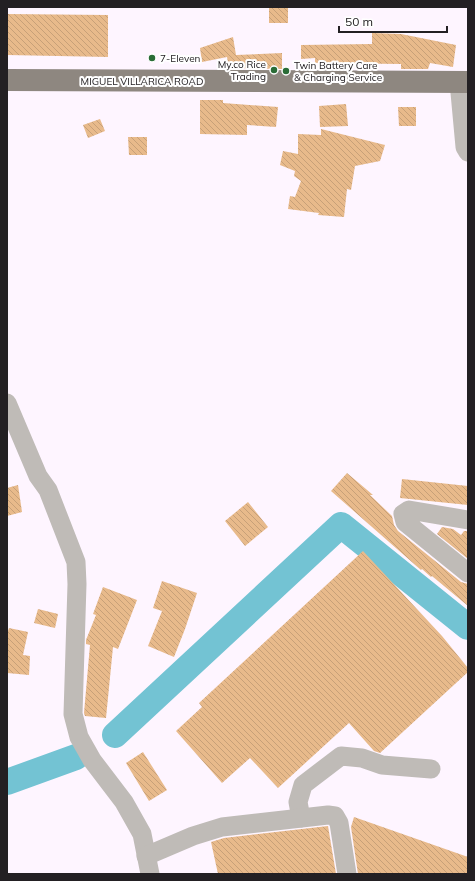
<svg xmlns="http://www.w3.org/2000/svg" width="475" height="881" font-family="Mulish,sans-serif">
<defs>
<pattern id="building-back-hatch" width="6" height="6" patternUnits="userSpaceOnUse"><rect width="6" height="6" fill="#e8ba8b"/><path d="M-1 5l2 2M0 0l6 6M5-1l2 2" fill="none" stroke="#c7a078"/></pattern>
</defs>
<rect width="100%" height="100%" fill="#fef5ff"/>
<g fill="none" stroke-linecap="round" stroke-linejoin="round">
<!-- river -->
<g stroke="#73c3d3" stroke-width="26">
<path d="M115,735l226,-210 127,102"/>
<path d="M7,782l69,-25"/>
</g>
</g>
<!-- building -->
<g fill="url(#building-back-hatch)">
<rect x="269" y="7" width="19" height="16"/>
<path d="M7,14l101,1v42l-101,-2z"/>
<path d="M372,33l29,1 55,11 -3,22 -23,-4 -2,6h-27v-5l-86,-1v-5l-14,1v-14l71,-1z"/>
<path d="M233,37l3,18 46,-2v16l-53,-1 -2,-11 -25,5 -2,-14z"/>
<path d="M200,100h23v3l55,4 -2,20 -29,-2v10l-47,-1z"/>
<path d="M346,104l2,22 -28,1 -1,-21z"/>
<path d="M398,107h18v19h-17z"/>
<path d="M100,119l5,12 -17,7 -5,-13z"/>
<path d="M321,129l64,16 -5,16 -25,5 -4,24 -4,-1 -3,28 -26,-2 1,-2 -31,-4 2,-13 5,1 6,-16 -7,-5 1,-5 -15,-6 3,-14 15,3v-20l23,1z"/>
<path d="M128,137h19v18h-18z"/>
<path d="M347,473l26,22h-3l22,21 2,9 4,6 63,51 7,2v22l-36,-30 -1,1 -9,-8 -1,1 -90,-79z"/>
<path d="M402,479l66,7v19l-68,-7z"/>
<path d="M18,485l4,27 -15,4v-28z"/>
<path d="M248,502l20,25 -23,19 -20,-25z"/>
<path d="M442,527l11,2 8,6 3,-4h4v28l-31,-25z"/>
<path d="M363,551l79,85 26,32v4l-88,81 -6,-2 -25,-28 -71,65 -28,-30 -28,25 -46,-52 26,-24 -3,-4z"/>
<path d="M162,581l35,12 -12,36 -11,28 -26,-11 14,-35 -9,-3z"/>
<path d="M103,587l34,13 -19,49 -5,-2 -7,71 -21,-2 -1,-3 6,-68 -4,-1v-4l10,-25 -3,-1z"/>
<path d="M38,609l20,5 -3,14 -21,-5z"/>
<path d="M9,628l19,4 -5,23 7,1 -1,19 -22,-2v-39z"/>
<path d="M143,752l24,38 -18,11 -23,-38z"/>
<path d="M354,817l114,40v17h-110l-7,-47z"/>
<path d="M328,826l8,48h-118l-7,-32 13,-4z"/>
</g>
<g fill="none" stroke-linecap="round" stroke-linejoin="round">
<!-- minor -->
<g stroke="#bfbbb7" stroke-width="19">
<path d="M459,82l6,65 3,5"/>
<path d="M7,403l31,73 10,14 28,72 1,22 -4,130 6,23 13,23 32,42 18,32 8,40"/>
<path d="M468,520l-59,-10 -6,4 2,8 63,51"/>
<path d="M301,818l-3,-16 5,-17 38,-29 21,2 20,7 49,4"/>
<path d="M146,856l47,-20 29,-9 106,-12 7,1 4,7 8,51"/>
</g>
<!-- major -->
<path stroke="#8e8780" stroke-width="22" d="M7,80l461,2"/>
</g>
<!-- markers -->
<g fill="#296c36" stroke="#fff" stroke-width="1.5">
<circle cx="152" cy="58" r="4"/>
<circle cx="274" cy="70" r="4"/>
<circle cx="286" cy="71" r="4"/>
</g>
<g text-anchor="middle" stroke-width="4" stroke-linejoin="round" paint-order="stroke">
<!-- poi labels -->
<g font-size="10" fill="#232023" stroke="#fff" text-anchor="start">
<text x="160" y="62">7-Eleven</text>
<text x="266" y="68" text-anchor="end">My.co Rice<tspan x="266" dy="12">Trading</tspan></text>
<text x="294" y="69">Twin Battery Care<tspan x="294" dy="12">&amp; Charging Service</tspan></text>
</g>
<!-- street labels -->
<g font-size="10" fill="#232023" stroke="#fff">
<text x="142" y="85">MIGUEL VILLARICA ROAD</text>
</g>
</g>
<!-- border -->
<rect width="475" height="881" fill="none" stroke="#232023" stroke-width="16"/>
<!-- scale -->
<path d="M339 26v6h108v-6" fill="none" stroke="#232023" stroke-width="2"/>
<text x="345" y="26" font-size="12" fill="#232023" stroke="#ffffff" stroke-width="3" paint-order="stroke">50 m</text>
</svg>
